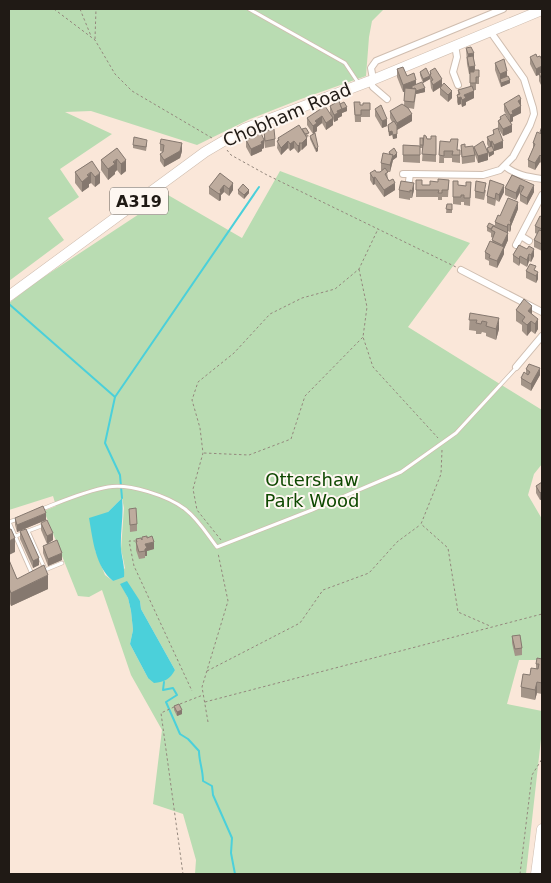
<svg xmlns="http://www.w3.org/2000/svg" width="551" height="883" font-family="'DejaVu Sans',sans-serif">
<rect width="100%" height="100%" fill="#fae7d9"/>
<!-- green -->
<g fill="#b9dcb2" fill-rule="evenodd">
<path d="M9,9h375l-12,12 -3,16 -3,39 -65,23 -51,20 -53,26 -106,-34 -26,1 47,22 -52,35 19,28 -31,21 16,22 -55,41z"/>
<path d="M280,171l190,72 -62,84 134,83v54l-8,10 -6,21 14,24v141h-23l-12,44 35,7v19l-16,144h-331l1,-14 -13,-46 -30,-10 9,-74 -31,-55 -29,-85 -13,7 -11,-1 -34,-85 12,-5 -3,-10 -44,14v-207l27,-21 132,-87 74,43zM122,498l2,10 -3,41 4,19 -12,13 -8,-6 -10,-25 13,-38zM121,584l19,17 1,8 34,61 -27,8 -18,-34 3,-14 -2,-19 -3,-13z"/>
</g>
<!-- water -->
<g fill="#4bd0da">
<path d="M122,498c2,17 -2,34 -1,51 1,10 4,18 3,28l-11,4c-18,-15 -20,-41 -24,-63l19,-6z"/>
<path d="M127,581l13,20 1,8 34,61c-5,9 -10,12 -21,13l-6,-5 -18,-34 3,-14 -2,-19 -3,-13 -8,-14z"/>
</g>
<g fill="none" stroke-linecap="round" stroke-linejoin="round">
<!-- stream -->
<g stroke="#4bd0da" stroke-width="2">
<path d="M9,304l106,93"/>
<path d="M122,498l-2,-23 -15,-32 10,-46 144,-210"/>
<path d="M164,682l-1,8 10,-2 4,7 -11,7 14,32 8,5 11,12c0,10 4,19 4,30l9,5 1,9 19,43 -1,15 4,21"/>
</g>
<defs>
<g id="lane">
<path d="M249,9l96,54 14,21"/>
<path d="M42,509c21,-8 43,-18 66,-22 21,-4 60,9 77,22 13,10 22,25 32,38l95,-37 89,-38 55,-39 60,-65"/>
<path d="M9,522l9,-3"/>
<path d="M9,522l23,52"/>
<path d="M28,531l16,-6"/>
<path d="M16,536l12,-5 17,38"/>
<path d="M45,570l17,-7"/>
</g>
<g id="street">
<path d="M455,45l2,12 -4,15 5,13"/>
<path d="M373,79l-2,-11 5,-7 127,-52"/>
<path d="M370,81l3,6 14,12"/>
<path d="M505,166c10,9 24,11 37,13"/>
<path d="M403,174h7l-1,7"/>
<path d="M410,174l73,1 17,-5 13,-13 17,-32 4,-11 -1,-6 -9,-29 -34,-48"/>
<path d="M521,236l8,5"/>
<path d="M516,245l26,-50"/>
<path d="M461,270l81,42"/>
<path d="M516,367l26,-31"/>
</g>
<g id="primary">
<path d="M9,296l196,-144 39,-23 126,-48 172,-71"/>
<path d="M536,874l6,-45"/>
</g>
</defs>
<!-- lane casing -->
<use href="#lane" stroke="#cfbdaf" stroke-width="4.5"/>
<!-- street casing -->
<use href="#street" stroke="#cfbdaf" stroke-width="8"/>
<!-- primary casing -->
<use href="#primary" stroke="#cfbdaf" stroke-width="11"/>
<!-- path -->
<g stroke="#94877d" stroke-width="1" stroke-dasharray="2.5 2.5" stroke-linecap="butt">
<path d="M54,9l41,31 20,34 17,17 80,47"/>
<path d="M80,9l11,27"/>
<path d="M95,39l1,-30"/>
<path d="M227,150l4,5 36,20 189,92"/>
<path d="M359,269l8,38 -4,30 10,30 65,71"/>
<path d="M442,450l-1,24 -20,50 27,24 10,64 32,14"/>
<path d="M204,453l45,2 42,-16 14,-43 58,-59"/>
<path d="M221,540l-24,-30 -4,-21 10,-36 -3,-25 -8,-28 6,-18 36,-29 36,-39 32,-16 33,-9 24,-20 19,-40"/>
<path d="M136,541h-7l5,25 58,125"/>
<path d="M207,671l93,-48 23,-33 46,-17 28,-31 23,-17"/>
<path d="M205,702l337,-88"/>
<path d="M180,704l23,-9"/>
<path d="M174,707l-13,6 22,161"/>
<path d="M208,722l-6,-35 26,-86 -10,-48"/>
<path d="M520,874l12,-99 10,-16"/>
</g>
<!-- lane -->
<use href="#lane" stroke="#fff" stroke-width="3"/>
<!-- street -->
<use href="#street" stroke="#fff" stroke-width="6"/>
<!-- primary -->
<use href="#primary" stroke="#fff" stroke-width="10"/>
</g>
<!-- wall -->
<g fill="#a39488">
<path d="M466,48l8,12 1,10h4v14h-3v6h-2v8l-8,4v3l-4,2 -1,-3 -3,1 -1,-3v-7l1,-1v-4l12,-3v-13h-1l-2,-10z"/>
<path d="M530,57h7l5,3v27l-3,-6v-6l-3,1 -6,-12z"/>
<path d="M495,63l12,13 3,7 -9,4 -6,-17z"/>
<path d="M397,69l10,7 18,16 -9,2 -2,15 -5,-1 3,13 -15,9v8l-4,1 -1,-4 -3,1 -1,-7v-4l4,-3 -2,-4v-7l14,-6 1,-13h-2l-6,-15z"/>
<path d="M430,71l22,27 -4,4 -8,-7v-7l1,-1 -8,5 -2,-4 -1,-9 -7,4 -3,-8v-3l10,4z"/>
<path d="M521,99v14l-8,4v4l-2,1 1,10 -9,4 -5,-8v-7l2,-2v-2l9,3 -5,-9v-7z"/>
<path d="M354,102l16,8v7h-9v5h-6z"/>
<path d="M340,104l7,7 -5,2v3l-4,2v2l-4,2 -1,-3v6l-7,5 -4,-7 -5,4v4l-4,3 -6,-9v-7l24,-3 -1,-2v-7z"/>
<path d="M375,109l12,17 -5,2 -7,-12z"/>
<path d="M542,126v34l-1,3 -1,-1 -5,8 -7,-3v-7l5,-12v-5l7,-10z"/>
<path d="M302,129l7,7 -2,1v8l-9,8 -4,-5 -4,3 -2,-3 -7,7 -4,-7 1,-10z"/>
<path d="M493,130l10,18 -9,3v3l-5,3 -1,-4v7l-10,3 -3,-8v7l-13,2 -1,-19 13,7v-5l13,4v-3h2l-2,-4v-7l6,-2z"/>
<path d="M264,131l11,8v7l-10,2 -1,-7v7l-2,1v2l-11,5 -5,-9v-7h18z"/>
<path d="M310,136l8,15 -2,1 -6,-13z"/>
<path d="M436,136v26l-14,-1 1,-13h-3v15l-17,-1v-17l17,1v-8l11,1z"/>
<path d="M440,141l18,9h2v13l-8,-1v-4h-8v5h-5z"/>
<path d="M147,144l-1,7 -13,-3v-3z"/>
<path d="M160,144l22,7 -2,7 -16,9 -4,-6v-7l3,-2 -3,-1z"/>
<path d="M117,148l9,23 -5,4 -4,-5 -2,2v2l-7,6 -7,-10v-10z"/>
<path d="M389,152l8,5 -4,3 -3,12h-3l1,7 7,11 -11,7 -9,-13 -2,1 -3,-5v-7l10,-1 2,-2h-1v-7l8,-9z"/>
<path d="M92,161l8,22 -5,4 -4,-4 -2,1v3l-7,5 -7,-9v-11z"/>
<path d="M220,173l13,17 -4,6 -5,-4 -3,3v5l-2,1 -10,-7v-7z"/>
<path d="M512,175l22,17 -7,13 -7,-4v-7l1,-1 -1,-1 -4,8 -11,-5v-7z"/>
<path d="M416,180l6,5h8l8,-3 11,-2 -1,17h-6v3h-4v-3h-22z"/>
<path d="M490,180l14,12 -5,10 -3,-2 -1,6 -8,-3v-7z"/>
<path d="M453,181l5,4 8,1 5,-4 -1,24 -6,-1v-3h-3v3l-8,-1z"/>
<path d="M238,190l11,3 -5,6 -6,-5z"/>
<path d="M399,190h15l-2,8h-2v2l-11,-2z"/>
<path d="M486,190l-2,10 -9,-2v-7z"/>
<path d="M447,204h5v9h-6z"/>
<path d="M518,209l-7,17v3l-1,3 -2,-1v9l-4,9v5l-7,14 -8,-3v-4l-4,-2v-7l7,-10 1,-4 -2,-1v-4l-4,-2v-4l8,-1v-4l5,-6z"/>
<path d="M542,213v38l-8,-4v-7l3,-6 -2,-1v-7l7,-9z"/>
<path d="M519,245l15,11 -3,6 -2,-1 -2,6 -7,-4 -1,3 -6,-4v-7z"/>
<path d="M536,270l2,9 -2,4 -10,-5v-7z"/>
<path d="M516,310l16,4 6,15 -3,5 -4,-3 -4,5 -5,-5v-6l-6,-4z"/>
<path d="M470,313l29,16 -3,11 -10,-4v-3l-4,-1 -1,2h-5v-3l-7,-1z"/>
<path d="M526,369l14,6 -9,16 -10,-6v-7l5,-5z"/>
<path d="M542,482v17l-2,1 -4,-7v-7z"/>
<path d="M129,509l8,15v7l-7,1z"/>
<path d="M15,518l31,2 -29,12 -2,-7z"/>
<path d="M41,523l12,17 -6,4 -6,-14z"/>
<path d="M20,531l19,34 -6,3 -13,-29z"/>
<path d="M136,539l18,10 -7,2v5h-2v2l-6,1 -3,-9z"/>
<path d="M43,546l19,14 -14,6 -5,-13z"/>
<path d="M9,560l8,19 31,10 -37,17 -2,-4z"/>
<path d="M512,636l10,12v7l-7,1 -3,-13z"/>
<path d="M542,659v35l-5,-1 -2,7 -14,-3v-10l15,-18v-5z"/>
<path d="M174,706l8,8 -5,2 -3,-6z"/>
</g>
<!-- shaded-wall -->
<g fill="#85786f">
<path d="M474,53v7l-6,1v-7z"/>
<path d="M475,66v7l-6,1v-7z"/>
<path d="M542,66v7l-6,3v-7z"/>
<path d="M507,71v7l-7,1v2v-7z"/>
<path d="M430,76v3l-7,4v-4z"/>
<path d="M442,79v7l-9,6v-7z"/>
<path d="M416,80v7l-4,-1v3l-9,3v-7z"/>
<path d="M510,80v3l-9,4v-4z"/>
<path d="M425,88v4l-9,2v-3z"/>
<path d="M452,91v7l-4,4v-7z"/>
<path d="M474,91v7l-8,4v3l-4,2v-7l2,-5z"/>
<path d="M461,97v7l-3,1v-7z"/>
<path d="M521,99v14l-8,4v4l-3,2v-8l2,-4 6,-10z"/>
<path d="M347,107v4l-5,2v3l-4,2v2l-4,2v-7l3,-4z"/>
<path d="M412,114v7l-15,9v-7z"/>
<path d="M322,116v7l-5,4v4l-4,3v-8l2,-5z"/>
<path d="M333,118v7l-7,5v-7z"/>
<path d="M387,119v7l-5,2v-7z"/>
<path d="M512,125v7l-9,4v-7z"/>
<path d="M392,131v4l-3,1v-4z"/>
<path d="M397,134v4l-4,1v-4z"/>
<path d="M307,138v7l-5,5v-7z"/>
<path d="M264,140v8l-2,1v2l-11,5v-7z"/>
<path d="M288,141v7l-7,7v-7z"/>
<path d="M294,141v7l-4,3v-7z"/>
<path d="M492,141v7l-2,1v-7z"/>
<path d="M503,141v7l-9,3v3l-5,3v-4l5,-2v-6z"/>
<path d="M182,143v8l-2,7 -16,9v-7z"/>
<path d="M300,144v7l-2,2v-7z"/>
<path d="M318,147v4l-2,1v-3z"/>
<path d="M397,153v4l-4,3 -3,12v-7l3,-10z"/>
<path d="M488,153v7l-10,3v-7z"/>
<path d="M540,155v7l-5,8v-7z"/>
<path d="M117,159v11l-2,2v2l-7,6v-11z"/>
<path d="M126,160v11l-5,4v-11z"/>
<path d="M91,172v11l-2,1v3l-7,5v-10z"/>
<path d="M100,173v10l-5,4v-10z"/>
<path d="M375,177v7l-2,1v-7z"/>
<path d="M233,183v7l-4,6v-7z"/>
<path d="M395,183v7l-11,7v-7z"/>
<path d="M414,183v7l-2,8v-7z"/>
<path d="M224,185v7l-3,3v5l-2,1v-7l1,-4z"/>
<path d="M504,185v7l-5,10v-7z"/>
<path d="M520,185v7l-4,8v-7z"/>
<path d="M534,185v7l-7,13v-7z"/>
<path d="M249,190v3l-5,6v-4z"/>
<path d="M518,202v7l-7,17v3l-1,3v-11z"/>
<path d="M508,224v16l-4,9v5l-7,14v-7l5,-11v-5l5,-11v-7z"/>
<path d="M534,249v7l-3,6v-7z"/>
<path d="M529,254v7l-2,6v-7z"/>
<path d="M520,256v7l-1,3v-7z"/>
<path d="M538,272v7l-2,4v-7z"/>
<path d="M532,306v10l-4,-5z"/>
<path d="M499,318v11l-3,11v-11z"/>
<path d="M538,319v10l-3,5v-10z"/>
<path d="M531,321v10l-4,5v-11z"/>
<path d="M540,368v7l-9,16v-7z"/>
<path d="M542,491v8l-2,1v-7z"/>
<path d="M46,513v7l-29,12v-7z"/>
<path d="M53,533v7l-6,4v-8z"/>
<path d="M15,538v14l-6,3v-14z"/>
<path d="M154,542v7l-7,2v5h-2v-12z"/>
<path d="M62,553v7l-14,6v-7z"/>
<path d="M39,558v7l-6,3v-7z"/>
<path d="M48,575v14l-37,17v-13z"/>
<path d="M537,682v11l-2,7v-10z"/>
<path d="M182,710v4l-5,2v-4z"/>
</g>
<!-- building -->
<g fill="#beac9e" stroke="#85786f">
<path d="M471,47l3,6 -6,1 -2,-6z"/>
<path d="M536,54l1,3 3,-1 2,4v6l-6,3 -6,-12z"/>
<path d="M473,56l2,10 -6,1 -2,-10z"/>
<path d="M504,59l3,12 -7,3 -5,-11z"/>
<path d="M403,67l4,9 7,-3 2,7 -13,5 -6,-16z"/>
<path d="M426,68l4,8 -7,3 -3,-7z"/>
<path d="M435,68l7,11 -9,6 -2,-4 2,-1 -3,-5 1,-1 -1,-3z"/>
<path d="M474,70h5v7h-3v6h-6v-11h4z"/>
<path d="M542,72v8l-3,-7z"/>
<path d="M508,76l2,4 -9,3 -1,-4z"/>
<path d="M422,82l3,6 -9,3 -1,-3 -3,1v-3z"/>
<path d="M444,83l8,8 -4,4 -8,-7z"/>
<path d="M472,86l2,5 -10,4 2,3 -4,2 -1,-3 -3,1 -1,-3 3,-1 -2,-4z"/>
<path d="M405,88l11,1 -2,13 -10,-1z"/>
<path d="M519,95l2,4 -3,2 3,5 -9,5 1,3 -3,1 -6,-11z"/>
<path d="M339,101l3,8 -5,2 1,2 -4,2 -4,-9z"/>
<path d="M344,102l3,5 -5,2 -2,-5z"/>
<path d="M354,102h6v3h3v-2h7v7h-9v5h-6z"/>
<path d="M402,104l6,4 4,6 -15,9 -7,-12z"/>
<path d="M381,105l6,14 -5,2 -7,-12z"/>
<path d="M325,106l8,12 -7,5 -4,-7 -7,5 2,2 -4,3 -6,-8z"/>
<path d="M505,114l7,11 -9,4 -5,-8 3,-2 -1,-2z"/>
<path d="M394,121l3,5v8l-4,1 -1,-4 -3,1 -1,-7z"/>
<path d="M299,125l8,13 -5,5h-3l1,1 -2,2 -4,-5 -4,3 -2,-3 -7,7 -4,-7 2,-1 -1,-2z"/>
<path d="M542,126v7l-2,-1z"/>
<path d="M306,128l3,5 -4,1 -3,-5z"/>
<path d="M498,128l5,13 -9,4 -2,-4 -2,1 -3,-5 7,-3 -1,-4z"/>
<path d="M274,129l1,10 -10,2 -1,-10z"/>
<path d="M537,132l5,2v19l-1,3 -1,-1 -5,8 -7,-3 7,-16 -2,-1z"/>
<path d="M261,133l3,7 -3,2 1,2 -11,5 -5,-9z"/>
<path d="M315,133l3,14 -2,2 -6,-13z"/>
<path d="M424,135l2,1 1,3h4v-3h5v19l-14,-1z"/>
<path d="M134,137l13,3 -1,7 -13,-2z"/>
<rect x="420" y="138" width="3" height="7"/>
<path d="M161,139l21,4 -2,8 -16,9 -4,-6 3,-2 1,-7 -4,-1z"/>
<path d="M451,139h7l-1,11h3v5h-8l1,-4h-9v5l-5,-1 1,-14 10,1z"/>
<path d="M483,141l5,12 -10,3 -4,-9z"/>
<path d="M465,144v3l8,-1 2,9 -13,2 -1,-12z"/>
<path d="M403,145l17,1v9h-17z"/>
<path d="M492,146l2,5 -5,2 -2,-5z"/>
<path d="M117,148l9,12 -5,4 -4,-5 -4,3 2,2 -7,5 -7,-9z"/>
<path d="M394,148l3,5 -4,4v-2l-3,-1 -1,-2z"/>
<path d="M383,153l10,2 -3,10 -9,-2z"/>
<path d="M92,161l8,12 -5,4 -4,-5 -4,3 2,1 -7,6 -7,-10z"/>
<path d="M385,168l3,4 -3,2 4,7 4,-2 2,4 -11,7 -9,-13 -2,1 -3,-5 5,-3 1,2h4z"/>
<path d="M220,173l13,10 -4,6 -5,-4 -4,5 1,3 -2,1 -10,-7z"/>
<path d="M512,175l22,10 -7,13 -7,-4 4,-7 -4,-2 -4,8 -11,-5z"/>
<path d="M438,179l11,1 -1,10h-6v3h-4l1,-3h-23v-10h6v5h8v-4l8,1z"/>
<path d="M490,180l14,5 -5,10 -3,-2 -1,6 -8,-3z"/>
<path d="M401,181l13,2 -2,8 -2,-1v2l-11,-2z"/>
<path d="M453,181h5v4l8,1v-4h5l-1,16h-6v-3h-3v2h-8z"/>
<path d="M476,181l10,2 -2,10 -9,-2z"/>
<path d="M243,184l6,6 -5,5 -6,-5z"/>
<path d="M508,198l10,4 -8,19 1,1 -1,3 -2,-1 -1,3 -12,-5 3,-7 2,1z"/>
<path d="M447,204h5v6l-6,-1z"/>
<path d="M540,216l2,1v12l-7,-3z"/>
<path d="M489,223l6,3 -1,1 -1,-1 -2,3 -4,-2z"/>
<path d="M493,226l15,7 -6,12 -10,-5 3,-8 -4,-2z"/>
<path d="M539,230l3,1v13l-8,-4z"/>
<path d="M490,241l14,6 -7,14 -8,-3 1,-3 -5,-3z"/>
<path d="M519,245l8,4 2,-3 5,3 -3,6 -2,-1 -2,6 -7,-4 -1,3 -6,-4z"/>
<path d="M530,264l6,2 -2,4 4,2 -2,4 -10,-5z"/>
<path d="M524,299l8,7 -4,5 10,8 -3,5 -4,-3 -4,4 -5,-4 3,-4 -9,-7z"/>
<path d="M470,313l29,5 -3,11 -10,-3 1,-4 -5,-1 -1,3 -5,-1 1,-3h-8z"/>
<path d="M529,364l11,4 -9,16 -10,-6 3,-6 4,3 2,-3 -4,-3z"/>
<path d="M542,482v9l-2,2 -4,-7z"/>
<path d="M43,506l3,7 -29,12 -2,-7z"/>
<path d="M136,508l1,16 -7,1 -1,-16z"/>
<path d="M47,520l6,13 -6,3 -6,-13z"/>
<path d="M11,529l4,9 -6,3v-11z"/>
<path d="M26,529l13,29 -6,3 -13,-30z"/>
<path d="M147,536v2l5,-2 2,6 -9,2 2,4 -2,1v2l-6,1 -3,-10h1l-1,-3 5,-1 1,2v-3z"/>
<path d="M57,540l5,13 -14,6 -5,-13z"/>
<path d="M9,560l8,19 27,-14 4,10 -37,18 -2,-5z"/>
<path d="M520,635l2,13 -7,1 -3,-13z"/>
<path d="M537,658l5,1v24l-5,-1 -2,8 -14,-3 2,-13 7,1 1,-7 7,1 1,-5h-3z"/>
<path d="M179,704l3,6 -5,2 -3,-6z"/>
</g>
<g text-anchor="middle" stroke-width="4" stroke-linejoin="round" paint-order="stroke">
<!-- shield labels -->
<rect fill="#fef7f1" stroke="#635c57" stroke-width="1" x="110" y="187.5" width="58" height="27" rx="4"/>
<g font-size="16" font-weight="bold" fill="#201a15">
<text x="139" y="207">A319</text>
</g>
<!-- street labels -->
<g font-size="18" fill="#201a15" stroke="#fef7f1">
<text transform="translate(287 115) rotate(-23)" y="6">Chobham Road</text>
</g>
<!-- park labels -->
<g font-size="18" fill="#0e4800" stroke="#fef7f1">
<text x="312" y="486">Ottershaw<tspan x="312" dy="21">Park Wood</tspan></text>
</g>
</g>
<!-- border -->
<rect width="551" height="883" fill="none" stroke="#201a15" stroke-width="20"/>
</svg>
